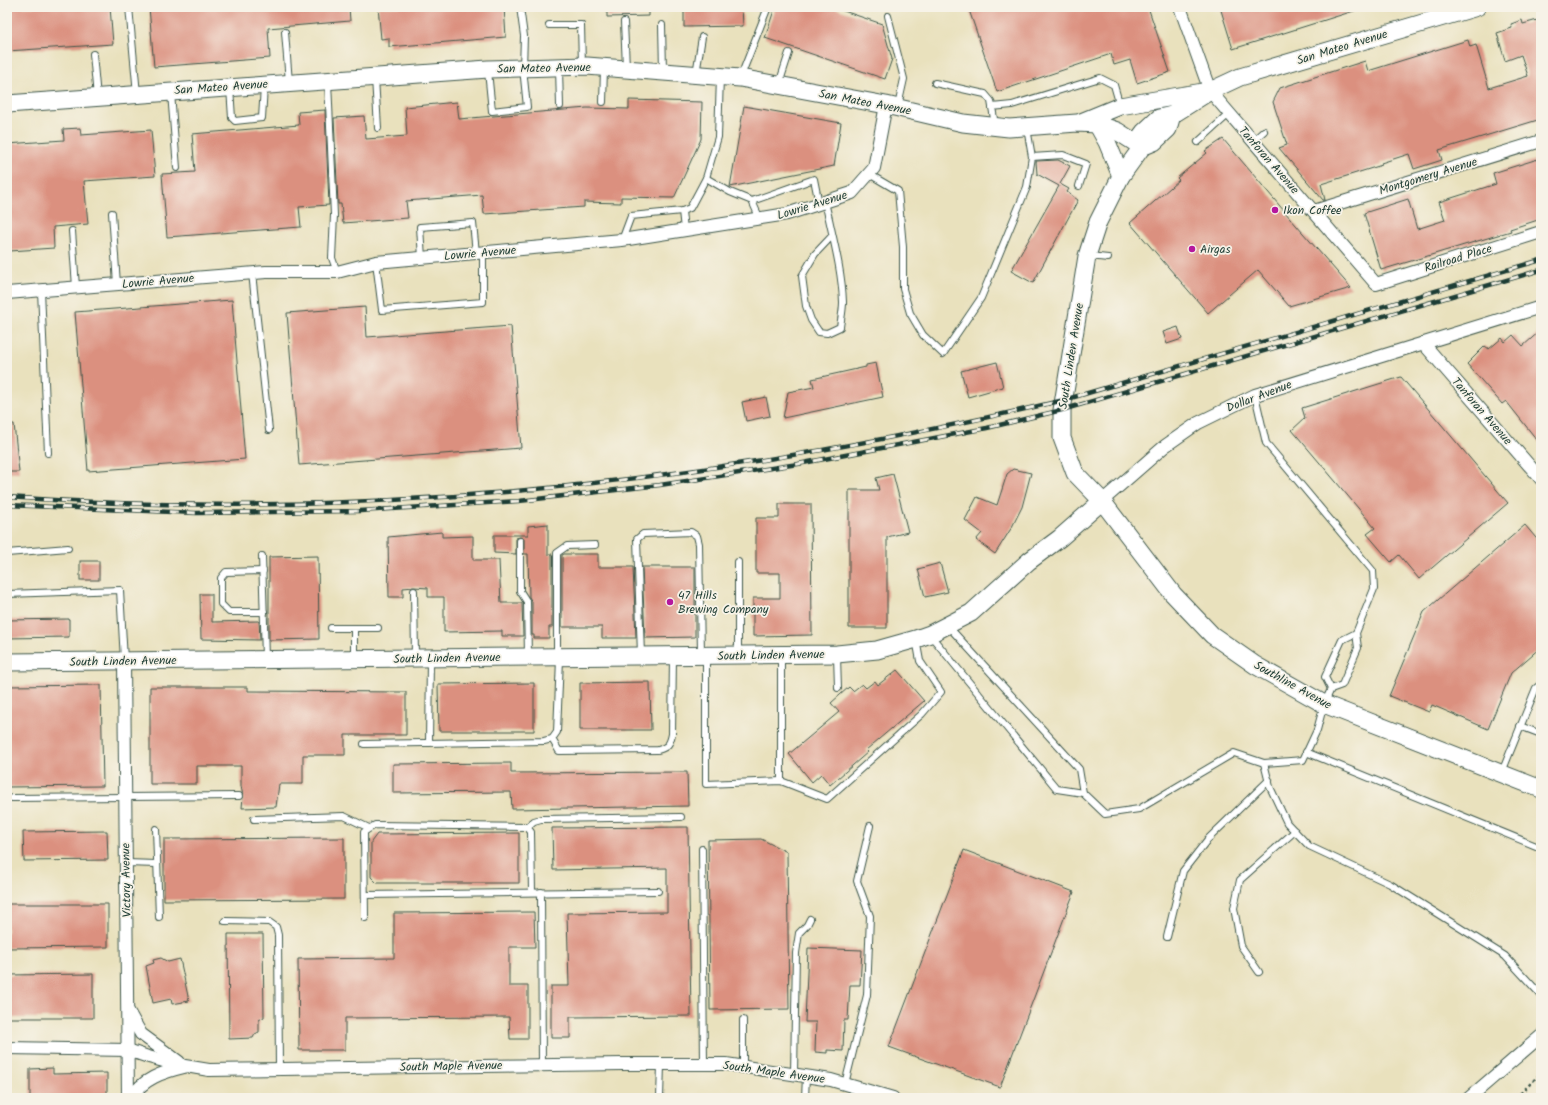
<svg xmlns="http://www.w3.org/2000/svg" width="1548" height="1105" font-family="Kalam,sans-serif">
<rect width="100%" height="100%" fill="#f7f3e8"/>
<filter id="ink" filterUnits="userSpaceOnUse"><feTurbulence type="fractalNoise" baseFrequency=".025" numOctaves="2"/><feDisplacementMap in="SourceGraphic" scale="8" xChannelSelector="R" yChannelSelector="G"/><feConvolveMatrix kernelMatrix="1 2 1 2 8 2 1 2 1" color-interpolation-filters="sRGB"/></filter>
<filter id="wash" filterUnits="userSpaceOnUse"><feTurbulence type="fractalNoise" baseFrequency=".012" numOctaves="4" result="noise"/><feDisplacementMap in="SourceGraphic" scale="16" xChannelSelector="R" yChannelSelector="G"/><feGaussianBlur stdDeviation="0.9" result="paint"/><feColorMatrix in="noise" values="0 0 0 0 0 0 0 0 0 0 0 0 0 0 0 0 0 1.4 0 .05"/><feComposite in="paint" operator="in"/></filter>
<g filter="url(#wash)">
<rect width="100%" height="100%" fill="#e9e1bd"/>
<g id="blocks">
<!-- building -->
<g fill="#db907f">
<path d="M7,7h103l3,37 -106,7z"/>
<path d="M149,7h200l1,14 -82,7 2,30 -116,9z"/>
<path d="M378,7h126l2,30 -117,10v-9l-8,1z"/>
<path d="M607,7h42v9l-42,1z"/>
<path d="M684,7h58l1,19 -59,1z"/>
<path d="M775,7h57l50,17 10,35 -7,20 -120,-41z"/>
<path d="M968,7h180l22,65 -33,11 -7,-23 -16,5 -3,-11 -114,38z"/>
<path d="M1220,7h139l1,2 -127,40z"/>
<path d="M1541,19v100l-102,31 3,10 -28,9 -5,-15 -28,9 1,2 -61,19 4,16h-2l-44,-52 8,-3 -14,-43 7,-14 85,-27 3,10 100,-31 2,7 6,-2 13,43 39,-12 -7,-21 -16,6 -8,-28 15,-5 -1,-4 11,-4 1,4z"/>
<path d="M629,100l73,2 -1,37 -27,59 -53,-1v6l-37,-1v5l-100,7 -2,-19 -76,6 2,17 -65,5 -2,-19h-3l-4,-86 30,-2 2,23 41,-3 -2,-29 52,-5 2,17 128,-11 42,1z"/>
<path d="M744,106l97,17 -7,43 -104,21z"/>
<path d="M325,110l4,95 -30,2 2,20 -134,10 -5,-63 33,-2 -3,-38 107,-9 -1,-13z"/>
<path d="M80,128l1,7 70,-5 4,46 -71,5 4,43 -35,3 1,21 -44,3 -3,-35v-72l57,-4 -1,-11z"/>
<path d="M1223,139l73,86 55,63 -62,18 -31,-36 -50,43 -78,-90 49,-43 -2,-2 30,-25 -2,-2z"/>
<path d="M1541,158v61l-31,10 1,2 -130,39 -17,-57 44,-14 9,30 28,-9 -6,-18 57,-18 -3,-11z"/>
<path d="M1058,160l12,6 -10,18 9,5 -2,3 11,8 -45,83 -22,-12 48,-85 -22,-12 -1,-13z"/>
<path d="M232,300l13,159 -157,12 -13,-159z"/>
<path d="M365,307l2,30 144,-11 10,122 -222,17 -12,-152z"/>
<path d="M1178,327l4,12 -15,5 -4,-12z"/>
<path d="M1541,330v115l-35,-44 -4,3 -35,-40 18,-18 4,3 13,-11 3,4 8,-7 10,11z"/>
<path d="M997,362l6,25 -35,10 -7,-26z"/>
<path d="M876,363l7,34 -100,21 5,-26 26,-5 -2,-8 54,-12v-2z"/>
<path d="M1401,377l107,126 -89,76 -20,-24 -8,7 -24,-28 8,-6 -83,-98 13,-12 -3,-10z"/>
<path d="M766,397l4,19 -24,5 -4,-19z"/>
<path d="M7,424h7l5,48h-12z"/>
<path d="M1013,469l18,4 -9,34 -10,20 -17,27 -19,-14 6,-7 -17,-13 12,-23 20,8 10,-31z"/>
<path d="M893,474l15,58 -21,5v91h-38v-138h30l-3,-12z"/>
<path d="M779,504h32l1,131 -59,1v-38h27v-25h-24v-55h23z"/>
<path d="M548,524v30h4v73h-3v11h-15v-3h-2v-33l-3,-5 -1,-43h-4v-15l-4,-2 -4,1v16l-22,-1v-18h34v-9z"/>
<path d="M1525,525l16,19v103l-30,26 -23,56 -56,-24 -3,7 -40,-16 35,-84z"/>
<path d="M442,532v5l31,-1v24h26l2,43h21l1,33h-21v-5l-58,1v-35h-16v-9l-14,-1 -11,1v9h-14l-1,-60z"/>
<path d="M564,554h34v13h35l3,71h-34v-11h-40v-72z"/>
<path d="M318,556l1,83 -50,1v-83z"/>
<rect x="80" y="561" width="19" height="19"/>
<path d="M940,563l8,29 -23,5 -7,-28z"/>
<path d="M642,567h53v70l-50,1z"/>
<path d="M200,594h12v28l47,-1 1,19 -59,-1z"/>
<path d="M69,619v18l-62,1v-18z"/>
<path d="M897,670l27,31 -58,49 2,2 -38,33 -9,-11 -9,8 -23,-28 50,-42 -8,-9 18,-16 4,4 9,-7 4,4 9,-7 3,4z"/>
<path d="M650,682l1,48h-71v-47z"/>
<path d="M534,683v48h-95l-1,-47z"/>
<path d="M101,685l2,101 -96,1v-101z"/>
<path d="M150,687h98v4l158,1v43h-61v20h-42v29h-24l-3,23 -34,1 1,-12 -2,-10v-20h-44v18h-47z"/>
<path d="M511,763v10l176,-1 1,34 -176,3 -1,-17 -118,1v-29z"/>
<path d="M688,827l3,189 -121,1v21h-19v-52h18l-2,-73 100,-1v-44l-114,2 -1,-42z"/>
<path d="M107,831l1,29 -84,1 -1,-29z"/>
<path d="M519,833v50h-142l-6,-6v-35l6,-8z"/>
<path d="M344,838v61l-180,1v-61z"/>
<path d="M761,839l26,13 2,157 -79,1 -2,-170z"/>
<path d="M964,850l110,42 -74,195 -111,-40z"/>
<path d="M7,904h101v43l-101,1z"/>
<path d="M534,912l1,35h-26v39h19v53h-18l-1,-22 -164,1v32h-46l-1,-91 96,-1v-45z"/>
<path d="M228,934h35l1,83 -5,3v12l-4,2 -2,4 -24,1z"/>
<path d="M808,948l54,2 -2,35h-10l-2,35h-4l-1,31 -16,-1v3l-12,-1 1,-30h-11z"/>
<path d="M161,958l7,4 12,-3 9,42 -17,3 -1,-5 -18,4 -7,-37 8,-3 -1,-3z"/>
<path d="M93,974v44h-86v-43z"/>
<path d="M53,1068v6l54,-1v25h-77v-29z"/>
</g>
</g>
</g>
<g filter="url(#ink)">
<use href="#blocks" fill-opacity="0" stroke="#3d5649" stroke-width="1"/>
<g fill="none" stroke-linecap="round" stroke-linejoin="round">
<defs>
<g id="lane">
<path d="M129,7l8,87"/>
<path d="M888,16l16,63 -6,27"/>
<path d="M624,22l2,45"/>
<path d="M549,25h32l1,40"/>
<path d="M662,25l1,45"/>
<path d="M285,32l4,50"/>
<path d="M93,54l4,43"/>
<path d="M559,68l1,38"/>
<path d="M488,71l4,40 35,-4 -4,-39 1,-32 -4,-29"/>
<path d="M696,74l6,-37"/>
<path d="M741,76l27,-69"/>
<path d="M375,78l3,50"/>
<path d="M328,82l6,133 -2,43 5,14"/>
<path d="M935,83l50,11 6,7 4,24"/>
<path d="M779,84l10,-31"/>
<path d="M230,88l2,30 3,3 27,-3 2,-31"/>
<path d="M171,93l6,75"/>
<path d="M603,102l1,-33"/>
<path d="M992,107l20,-2 88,-27 14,7 6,21"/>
<path d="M1027,128l5,29 31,-2 23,9 -7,22"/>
<path d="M1253,141l11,-10"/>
<path d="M1198,142l31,-28"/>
<path d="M869,174l29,17 5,56v42l7,24 13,22 20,19 38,-56 46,-111 5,-30"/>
<path d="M706,178l24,14 22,9 8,18"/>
<path d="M752,201l62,-22 5,25"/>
<path d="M825,202l4,17c6,27 13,55 14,83 0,8 -2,17 -3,25l-13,6 -8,-1 -8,-12 -5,-14 -4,-30 13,-22 17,-18"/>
<path d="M682,211l2,19"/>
<path d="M112,213l5,71"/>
<path d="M72,231l4,56"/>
<path d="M622,240l9,-24 51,-5 8,-3 16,-30 12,-41 2,-60"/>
<path d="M1089,256l19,2"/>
<path d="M422,258l-2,-31 53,-4 3,30"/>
<path d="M376,262l6,48 101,-8v-49"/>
<path d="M252,273l17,157"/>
<path d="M41,290l7,163"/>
<path d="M1255,395l11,48 107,128 1,18 -18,44"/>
<path d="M520,541v50l7,11 1,54"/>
<path d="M7,553l61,-5"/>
<path d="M262,556l3,102"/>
<path d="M738,562v92"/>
<path d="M263,571l-37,1 -5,6v26l8,8h35"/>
<path d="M414,591l1,66"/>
<path d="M7,594l113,-4 4,70"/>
<path d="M948,626l131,143 4,24"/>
<path d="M331,628h47"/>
<path d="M354,628v31"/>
<path d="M931,636l126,153 26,4 22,21 34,-5 95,-56 30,10 39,-3 14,-30 7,-26 7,-15 11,-4 16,-37 -2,-15 -14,7 -17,37 6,12"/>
<path d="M557,655v-102l10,-7 28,-1"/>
<path d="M641,655l-4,-116 6,-5 48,-2 6,4 2,8 2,109"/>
<path d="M781,656v125"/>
<path d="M837,656l1,32"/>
<path d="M706,657v127l75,-3 46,18 95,-85 19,-22 -21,-31 -4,-22"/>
<path d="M1520,726l21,8"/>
<path d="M552,739l7,12 99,-1c10,-3 12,-6 14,-16l1,-77"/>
<path d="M429,743l1,-83"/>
<path d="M364,744l180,-3 8,-2 5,-7 3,-73"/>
<path d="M1306,752l235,96"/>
<path d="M1264,763l6,24 17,36 22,23 81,38 115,72 36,39"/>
<path d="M1502,772l34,-84 5,-4"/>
<path d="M12,798l227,-2"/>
<path d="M254,819l90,-3 25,12"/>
<path d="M527,827l7,-6 7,-2 140,-2"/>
<path d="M156,829l3,88"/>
<path d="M702,849l2,215"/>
<path d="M126,863l31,1"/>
<path d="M541,892l1,173"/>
<path d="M365,895l293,-4"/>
<path d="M365,918l-1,-86 11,-7 152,2 4,5 1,60"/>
<path d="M225,921l44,1 7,5 2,8 1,134"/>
<path d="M1167,937l16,-66 25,-32 61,-59"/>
<path d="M1259,972l-18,-26 -7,-38 6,-28 55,-49"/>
<path d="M743,1067v-47"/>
<path d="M794,1074l2,-121 3,-20 8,-8 3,-6"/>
<path d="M845,1084l22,-89 3,-79 -13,-35 13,-55"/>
<path d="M660,1098l1,-34"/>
<path d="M805,1098l1,-22"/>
</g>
<g id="street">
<path d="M1180,7l30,84 166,193 165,-52"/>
<path d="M1314,211l227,-70"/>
<path d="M7,293l259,-21h71l39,-10 246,-22 165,-26 65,-21 22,-25 12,-63"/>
<path d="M1423,343l118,136"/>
<path d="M1102,501l63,-55 33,-23 57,-28 286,-88"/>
<path d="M124,661l4,437"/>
<path d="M128,1011l13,23 38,28"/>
<path d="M7,1048l121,2c26,10 53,16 81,20l414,-6h103l105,16 62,18"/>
<path d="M131,1098c11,-19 32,-26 53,-31"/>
<path d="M1469,1098l72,-62"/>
</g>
<g id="secondary">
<path d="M7,104l481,-35 99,-3 153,12 146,27 77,18 46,5 68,-5 20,1 20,7 25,16"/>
<path d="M1172,115l-4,14 -14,13 -12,5 -21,29 -23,46 -11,34 -25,154v28l13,35 27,28 71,93 39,41 43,30 69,39 217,85"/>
<path d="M1081,122l39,-16 83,-14"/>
<path d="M1097,124l10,18 14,34"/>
<path d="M1142,147l-1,-11 3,-4 15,-14 13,-3 38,-24 30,-14 237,-70"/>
<path d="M7,662l830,-8 40,-4 39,-11 14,-5 41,-21 58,-52 31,-23 42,-37"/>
</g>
</defs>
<!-- lane casing -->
<use href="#lane" stroke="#3d5649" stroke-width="8"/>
<!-- street casing -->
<use href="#street" stroke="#3d5649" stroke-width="14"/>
<!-- secondary casing -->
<use href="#secondary" stroke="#3d5649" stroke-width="19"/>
<!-- path -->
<path stroke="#3d5649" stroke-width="2.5" stroke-dasharray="3 3" stroke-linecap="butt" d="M1516,1098l25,-25"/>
<!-- lane -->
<use href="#lane" stroke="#fff" stroke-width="6"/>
<!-- street -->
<use href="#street" stroke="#fff" stroke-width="12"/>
<!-- secondary -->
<use href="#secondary" stroke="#fff" stroke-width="17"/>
<defs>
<g id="rail">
<path d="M7,497c356,26 711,-15 1057,-97l477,-140"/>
<path d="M7,505l189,8 164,-2 159,-10 141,-16 138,-21 189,-36 75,-18 479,-140"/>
</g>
</defs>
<!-- rail casing -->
<use href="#rail" stroke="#1f3d34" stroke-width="4.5"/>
<!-- rail -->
<use href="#rail" stroke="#f7f3e8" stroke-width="3" stroke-dasharray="9" stroke-linecap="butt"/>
</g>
</g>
<!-- markers -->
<g fill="#b5179e" stroke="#f7f3e8" stroke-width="1.5">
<circle cx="1275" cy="210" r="4"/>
<circle cx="1192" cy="249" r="4"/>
<circle cx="670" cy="602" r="4"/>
</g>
<g text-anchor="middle" stroke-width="3.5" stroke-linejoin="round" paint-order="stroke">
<!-- street labels -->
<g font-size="12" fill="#1f3d34" stroke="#f7f3e8">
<text transform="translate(1342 47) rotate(-17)" y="4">San Mateo Avenue</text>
<text transform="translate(544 68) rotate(-1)" y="4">San Mateo Avenue</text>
<text transform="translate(221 87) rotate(-4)" y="4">San Mateo Avenue</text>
<text transform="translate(865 102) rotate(11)" y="4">San Mateo Avenue</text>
<text transform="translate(1269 160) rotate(49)" y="4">Tanforan Avenue</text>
<text transform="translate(1428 176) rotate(-17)" y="4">Montgomery Avenue</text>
<text transform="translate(812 205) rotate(-17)" y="4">Lowrie Avenue</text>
<text transform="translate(480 253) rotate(-5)" y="4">Lowrie Avenue</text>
<text transform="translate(1458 258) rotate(-17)" y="4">Railroad Place</text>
<text transform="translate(158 281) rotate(-5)" y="4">Lowrie Avenue</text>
<text transform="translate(1071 356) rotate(-81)" y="4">South Linden Avenue</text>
<text transform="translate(1259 396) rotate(-21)" y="4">Dollar Avenue</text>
<text transform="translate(1482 411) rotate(49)" y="4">Tanforan Avenue</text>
<text transform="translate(771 655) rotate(-1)" y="4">South Linden Avenue</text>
<text transform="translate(447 658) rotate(-1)" y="4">South Linden Avenue</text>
<text transform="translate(123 661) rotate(-1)" y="4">South Linden Avenue</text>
<text transform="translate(1293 685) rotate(29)" y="4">Southline Avenue</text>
<text transform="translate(126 880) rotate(-91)" y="4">Victory Avenue</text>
<text transform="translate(451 1066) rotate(-1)" y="4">South Maple Avenue</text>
<text transform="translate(774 1072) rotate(8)" y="4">South Maple Avenue</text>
</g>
<!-- poi labels -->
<g font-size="12" fill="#1f3d34" stroke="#f7f3e8" text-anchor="start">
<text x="1283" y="214">Ikon Coffee</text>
<text x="1200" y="253">Airgas</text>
<text x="678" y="599">47 Hills<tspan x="678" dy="14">Brewing Company</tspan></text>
</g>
</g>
<!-- margin -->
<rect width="1548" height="1105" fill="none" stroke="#f7f3e8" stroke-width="24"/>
</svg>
